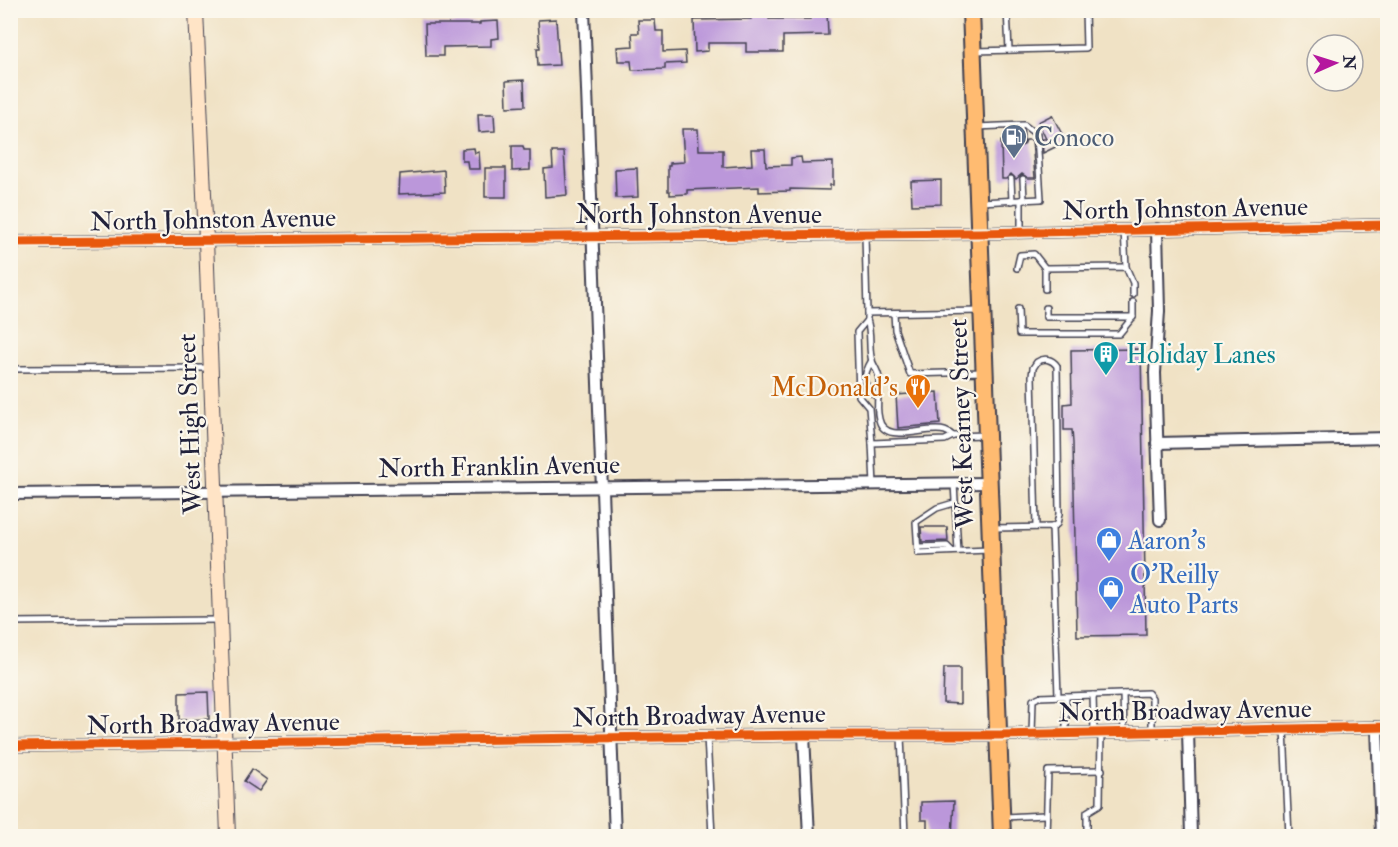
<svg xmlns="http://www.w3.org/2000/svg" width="1398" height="847" font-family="'IM FELL Double Pica',serif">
<rect width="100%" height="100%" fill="#fbf7ec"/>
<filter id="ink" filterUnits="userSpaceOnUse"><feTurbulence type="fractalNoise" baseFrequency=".0167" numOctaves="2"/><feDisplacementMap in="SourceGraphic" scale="12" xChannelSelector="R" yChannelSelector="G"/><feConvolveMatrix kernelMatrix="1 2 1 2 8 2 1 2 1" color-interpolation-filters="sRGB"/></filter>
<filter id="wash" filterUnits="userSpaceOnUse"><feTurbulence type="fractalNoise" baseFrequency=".008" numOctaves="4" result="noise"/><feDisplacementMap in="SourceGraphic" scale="24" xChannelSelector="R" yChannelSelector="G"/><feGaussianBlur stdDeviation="1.35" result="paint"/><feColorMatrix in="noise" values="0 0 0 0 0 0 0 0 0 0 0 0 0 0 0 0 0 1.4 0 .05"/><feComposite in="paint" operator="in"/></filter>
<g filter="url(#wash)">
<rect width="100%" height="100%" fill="#f0e2c5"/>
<g id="blocks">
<!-- building -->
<g fill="#bb97da">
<path d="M752,10h17v9h41v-7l15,-2 2,2 1,23 -45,1v16h-37v-9h-38v8l-13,1 -1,-32 57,-1z"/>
<path d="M556,19l3,46 -21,1 -1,-18h3l-2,-28z"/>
<path d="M638,20h17l1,11h7v21l22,-1 1,12 -21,1v5l-33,1 -1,-9h-13l-1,-14 16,-1 -1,-13h7z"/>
<path d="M498,21l1,17 -8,1v7l-48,1v9h-17l-1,-32h55v-2z"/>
<path d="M524,80l1,26 -18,1 -1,-26z"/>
<path d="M478,114h16l1,17 -16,1z"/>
<path d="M1052,115l12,23h10l-31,15 -1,-14h4l-8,-17z"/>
<path d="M682,129h16l1,21h24v17l29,-2 -1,-16h14l1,17 25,-1v-7l10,-1 1,6 31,-1v23h-3v5l-40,-1v2l-31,1v-5l-72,3v4l-17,1v-4h-2v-25h2v-3l14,-1z"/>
<path d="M1026,140h6l3,38h-7l-6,-4 -6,5 -5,-5 -5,5h-4l-1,-38h4l5,5 6,-5 5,5 3,-1z"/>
<path d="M512,146h11l1,4h6v20l-18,1z"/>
<path d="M474,148l1,5 4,-1 1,17h-12l-1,-8h-5v-12z"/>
<path d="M552,152h12l3,43 -22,2 -1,-28 9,-1z"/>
<rect x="485" y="168" width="21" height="29"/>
<path d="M637,168l1,29 -22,1 -1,-29z"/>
<path d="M444,170l1,22 -46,2 1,-20z"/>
<path d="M941,180v24l-29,1 -1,-24z"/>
<path d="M1141,349l5,286 -69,1 -4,-193 -1,-13h-8v-26l8,-1 -1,-53z"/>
<path d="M938,392l2,32 -42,4 -2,-33z"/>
<path d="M921,527h26l1,14 -26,1z"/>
<path d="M944,668h16v36l-17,-1z"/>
<path d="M208,692l1,27 -30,1v-27z"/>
<path d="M252,769l15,11 -8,11 -15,-10z"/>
<path d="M954,801l-2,36h-25v-17h-6v-18z"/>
</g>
</g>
</g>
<g filter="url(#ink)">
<use href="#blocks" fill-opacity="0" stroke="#413f50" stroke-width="1.5"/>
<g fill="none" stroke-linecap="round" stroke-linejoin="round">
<defs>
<g id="lane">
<path d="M1007,10l2,40"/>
<path d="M975,51l111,-3 -1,-38"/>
<path d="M1009,126l1,15"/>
<path d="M1020,126l1,15"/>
<path d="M976,127l48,-2 13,10 4,64 -61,3"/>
<path d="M1011,179l1,22"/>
<path d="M1023,179l1,21"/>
<path d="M1021,200v32"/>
<path d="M1124,230l2,37"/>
<path d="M865,234l2,79 114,-2"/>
<path d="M1017,268l3,-13 14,-1 11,14 81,-1 7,16v11"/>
<path d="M1045,268v21"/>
<path d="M1046,308v9h87"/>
<path d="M1018,309l1,25h100l14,-17v-15"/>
<path d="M867,313v7l-10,12 2,64 10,12 3,35 73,-3 8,-4 32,-1"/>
<path d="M894,313l1,17 15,44 73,-2"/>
<path d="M867,320c5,13 1,29 5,41 5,11 8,13 7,26 -1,11 -3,21 0,32 5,27 48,6 66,12 3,1 6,3 8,5"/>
<path d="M872,360c-9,15 -11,26 5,37"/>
<path d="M10,369l200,-1"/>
<path d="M872,443l2,42"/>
<path d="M954,484l4,67"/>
<path d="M954,503l-17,5 -21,14 2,31 71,-3"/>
<path d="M1036,527l-4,-151 1,-8 4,-6c7,-5 15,-3 20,4l2,148 -2,10 -5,3"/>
<path d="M992,528l60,-1 6,169"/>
<path d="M918,547l29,-1 5,5"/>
<path d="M10,622l208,-2"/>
<path d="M1123,694l1,37"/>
<path d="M1093,695l1,37"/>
<path d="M1066,696v37"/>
<path d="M1284,729l5,107"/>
<path d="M1032,734l1,-34 6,-3 109,-4 4,5v32"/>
<path d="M901,735l4,101"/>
<path d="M707,736l5,100"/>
<path d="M1005,817l40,-2"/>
<path d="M1046,836l2,-65 54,-1"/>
<path d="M1087,836v-24l13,-8 1,-72"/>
</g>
<g id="street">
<path d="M584,10l31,826"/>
<path d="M1157,229l2,82 -4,62 5,147"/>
<path d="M10,242l969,-9 409,-8"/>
<path d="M1157,443l231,-5"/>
<path d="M10,494l979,-11"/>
<path d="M1377,727l4,109"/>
<path d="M1188,731l3,105"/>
<path d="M804,735l5,101"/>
<path d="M10,746l794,-11h195l389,-8"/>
</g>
<path id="secondary" d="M196,10l10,230 22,596"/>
<path id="primary" d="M971,10l31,826"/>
</defs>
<!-- lane casing -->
<use href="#lane" stroke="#413f50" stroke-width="8"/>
<!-- street casing -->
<use href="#street" stroke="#413f50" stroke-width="14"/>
<!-- secondary casing -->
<use href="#secondary" stroke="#413f50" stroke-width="16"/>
<!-- primary casing -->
<use href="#primary" stroke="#413f50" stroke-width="20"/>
<!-- lane -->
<use href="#lane" stroke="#fff" stroke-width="5"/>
<!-- street -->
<use href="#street" stroke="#fff" stroke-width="10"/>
<!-- secondary -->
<use href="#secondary" stroke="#ffe4c6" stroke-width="14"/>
<!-- primary -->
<use href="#primary" stroke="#ffbb71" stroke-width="16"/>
<defs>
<g id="cycleway">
<path d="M10,242l969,-9 409,-8"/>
<path d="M10,746l794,-11h195l389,-8"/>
</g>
</defs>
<!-- cycleway casing -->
<use href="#cycleway" stroke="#fbf7ec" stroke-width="13"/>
<!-- cycleway -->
<use href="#cycleway" stroke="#e8590c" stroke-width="9"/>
</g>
</g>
<!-- icons -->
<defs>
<symbol id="fuel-pin" viewBox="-11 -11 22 30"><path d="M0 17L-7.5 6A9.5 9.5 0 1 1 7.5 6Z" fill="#5c6f8a" stroke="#fbf7ec"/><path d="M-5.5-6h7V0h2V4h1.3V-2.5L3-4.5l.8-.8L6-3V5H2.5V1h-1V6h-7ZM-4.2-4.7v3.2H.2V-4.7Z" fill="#fff"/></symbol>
<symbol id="building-pin" viewBox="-11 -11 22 30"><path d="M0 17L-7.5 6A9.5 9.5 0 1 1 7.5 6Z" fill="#0f9aa8" stroke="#fbf7ec"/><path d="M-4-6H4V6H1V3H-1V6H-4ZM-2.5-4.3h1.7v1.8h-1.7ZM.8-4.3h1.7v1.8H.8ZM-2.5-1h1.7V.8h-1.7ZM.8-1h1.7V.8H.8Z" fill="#fff"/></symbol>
<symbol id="restaurant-pin" viewBox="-11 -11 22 30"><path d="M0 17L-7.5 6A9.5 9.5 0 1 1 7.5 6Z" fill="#e8710a" stroke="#fbf7ec"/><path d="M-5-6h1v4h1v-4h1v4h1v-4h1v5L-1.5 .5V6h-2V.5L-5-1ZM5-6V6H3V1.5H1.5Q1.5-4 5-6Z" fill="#fff"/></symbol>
<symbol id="shop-pin" viewBox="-11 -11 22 30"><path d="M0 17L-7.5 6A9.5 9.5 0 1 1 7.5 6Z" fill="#3f7fe0" stroke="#fbf7ec"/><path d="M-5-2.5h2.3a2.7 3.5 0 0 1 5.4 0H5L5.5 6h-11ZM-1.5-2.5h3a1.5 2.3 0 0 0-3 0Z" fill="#fff"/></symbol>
</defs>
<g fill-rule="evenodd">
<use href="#fuel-pin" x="999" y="122" width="30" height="40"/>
<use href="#building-pin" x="1091" y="339" width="30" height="40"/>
<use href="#restaurant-pin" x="903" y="372" width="30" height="40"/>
<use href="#shop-pin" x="1094" y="525" width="30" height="40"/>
<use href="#shop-pin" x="1096" y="574" width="30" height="40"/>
</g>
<g text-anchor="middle" stroke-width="4.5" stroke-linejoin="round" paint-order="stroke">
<!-- service labels -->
<g font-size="26" fill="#4e5e75" stroke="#fbf7ec" text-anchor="start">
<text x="1034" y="146">Conoco</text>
</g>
<!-- street labels -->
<g font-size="26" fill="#22223b" stroke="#fbf7ec">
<text transform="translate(1185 208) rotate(-1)" y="9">North Johnston Avenue</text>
<text x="699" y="223">North Johnston Avenue</text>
<text transform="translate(213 219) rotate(-1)" y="9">North Johnston Avenue</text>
<text transform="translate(189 424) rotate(-92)" y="9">West High Street</text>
<text transform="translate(961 424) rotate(-92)" y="9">West Kearney Street</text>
<text transform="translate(499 466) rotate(-1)" y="9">North Franklin Avenue</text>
<text transform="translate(1185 710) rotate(-1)" y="9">North Broadway Avenue</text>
<text transform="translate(699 715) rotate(-1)" y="9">North Broadway Avenue</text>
<text transform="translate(213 723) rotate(-1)" y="9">North Broadway Avenue</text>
</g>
<!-- culture labels -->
<g font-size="26" fill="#0d838f" stroke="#fbf7ec" text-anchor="start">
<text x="1126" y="363">Holiday Lanes</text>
</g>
<!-- food labels -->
<g font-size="26" fill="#c56008" stroke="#fbf7ec" text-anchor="end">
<text x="898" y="396">McDonald's</text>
</g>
<!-- shop labels -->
<g font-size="26" fill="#366cbe" stroke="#fbf7ec" text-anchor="start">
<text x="1128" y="549">Aaron's</text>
<text x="1130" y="583">O'Reilly<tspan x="1130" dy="30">Auto Parts</tspan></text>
</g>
</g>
<!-- margin -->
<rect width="1398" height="847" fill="none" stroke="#fbf7ec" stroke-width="36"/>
<!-- north arrow -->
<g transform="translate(1335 63) rotate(87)"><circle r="28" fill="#fbf7ec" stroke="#a4a2a5" stroke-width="1.5"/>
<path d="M0-4.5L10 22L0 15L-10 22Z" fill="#b5179e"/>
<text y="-9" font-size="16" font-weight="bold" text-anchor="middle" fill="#22223b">N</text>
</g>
</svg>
